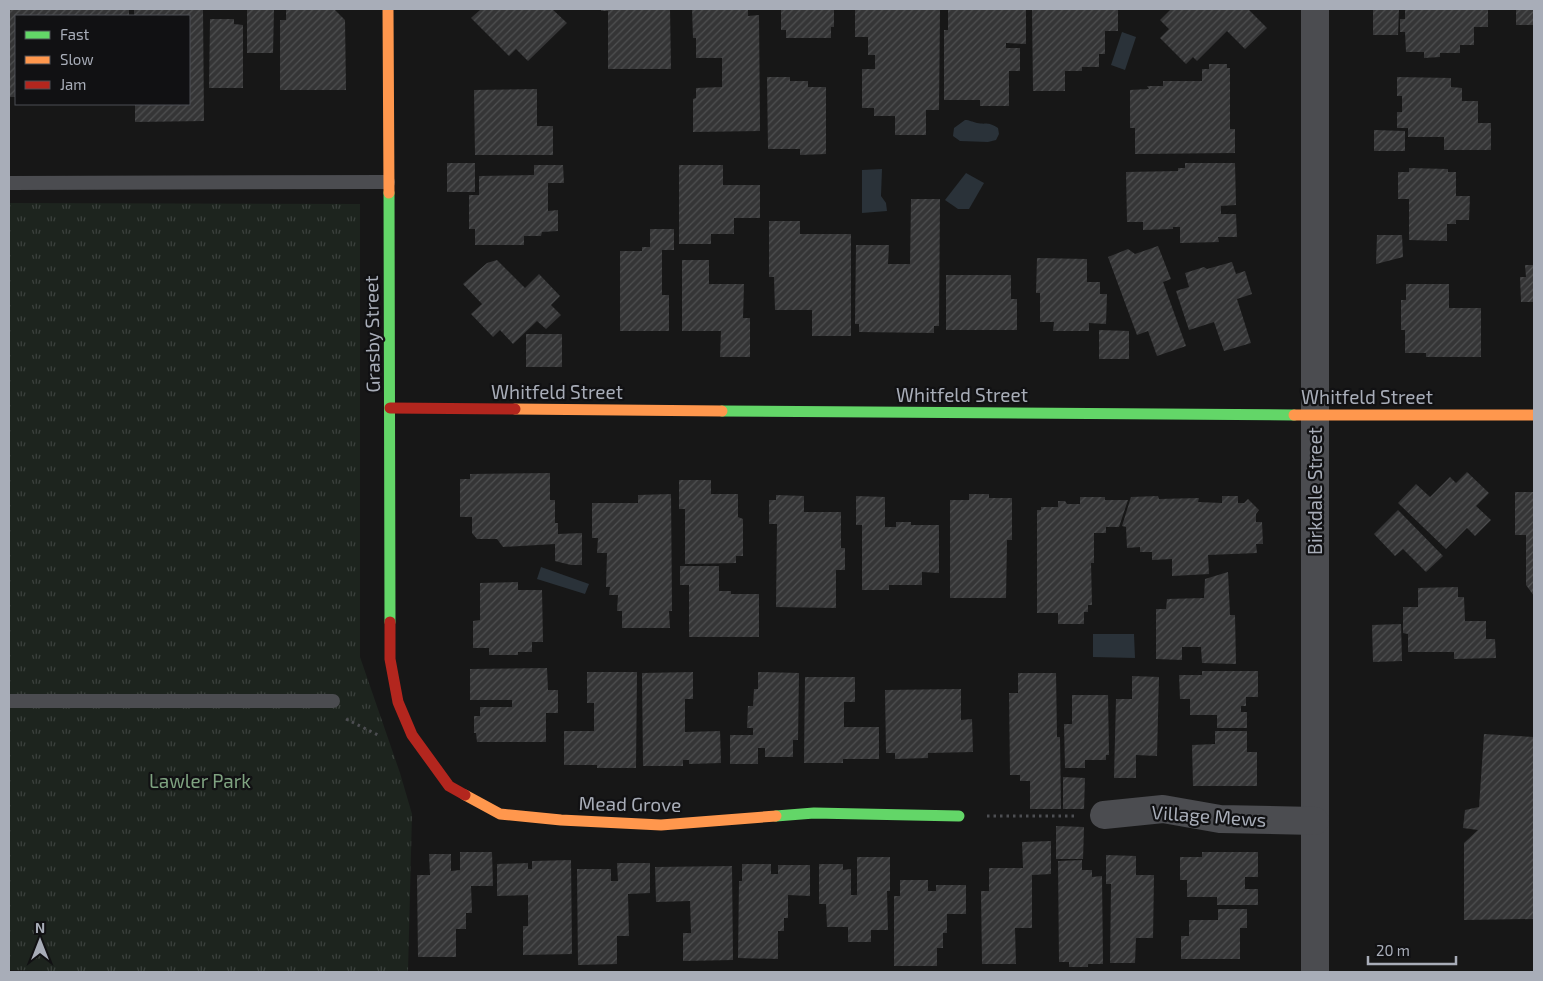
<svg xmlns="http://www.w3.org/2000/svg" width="1543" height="981" font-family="'Exo 2',sans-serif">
<defs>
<pattern id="park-tufts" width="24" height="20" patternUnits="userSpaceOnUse" patternTransform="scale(1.25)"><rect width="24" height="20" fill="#1d241e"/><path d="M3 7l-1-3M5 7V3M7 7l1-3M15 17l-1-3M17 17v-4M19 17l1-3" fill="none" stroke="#3b413d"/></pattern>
<pattern id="building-hatch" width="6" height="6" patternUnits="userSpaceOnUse" patternTransform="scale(1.25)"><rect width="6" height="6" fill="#353536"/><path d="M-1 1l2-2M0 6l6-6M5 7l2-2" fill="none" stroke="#4f5051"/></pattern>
</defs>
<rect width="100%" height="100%" fill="#171717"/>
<!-- park -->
<path fill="url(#park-tufts)" d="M9,203l351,1v453l40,116 12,41 -4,158h-310l-89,-2z"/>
<!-- water -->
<g fill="#2a3239">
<path d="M1122,32l14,5 -11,33 -14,-5z"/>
<path d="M965,120c5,0 7,2 12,3 10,2 9,-2 21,5l1,6 -3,6 -8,2 -28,-1 -7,-5 1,-8z"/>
<path d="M882,169l-1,27 5,7 1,8 -25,2v-43z"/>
<path d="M966,173l18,10 -15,26h-11l-13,-9z"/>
<path d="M541,567l48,17 -4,10 -48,-15z"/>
<path d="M1093,634h41l1,24 -42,-1z"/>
</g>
<!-- building -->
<g fill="url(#building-hatch)">
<path d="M9,9h120v7h-113v81h-7z"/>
<path d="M134,9h69l1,112 -69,1v-18h54v-88h-55z"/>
<path d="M247,9h27l-1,44h-26z"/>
<path d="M286,9h48l11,11 1,70h-66v-70h6z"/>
<path d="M479,9h73l15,14 -39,38 -12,-12 -7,7 -38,-38 9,-8z"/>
<path d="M601,9h69l1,60h-63v-58h-7z"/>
<path d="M692,9h56v7l11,-1 1,116 -67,1v-33l3,-1v-10l26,-1v-29h-26v-20h-3z"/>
<path d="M781,9h53v18h-3v11h-45v-8h-5z"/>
<path d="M855,9h85l-1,101h-13v25h-31v-19h-21v-8h-12v-39h13v-14h-7v-18h-13z"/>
<path d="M948,9h78v35l-20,-1v5h14v23h-11v35h-29v-6h-36v-70h4z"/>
<path d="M1032,9h86v22h-13v23h-6v13h-17v4h-17v20h-32z"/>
<path d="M1171,9h77l19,19 -22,21 -18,-18 -30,30 -4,-4 -7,7 -26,-26 9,-9 -9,-9z"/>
<path d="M1373,9h26l-1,26h-25z"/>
<path d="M1405,9h83v18h-14v18h-14v8h-20v4l-16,1v-6h-18l-1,-20h-5v-13h5z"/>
<rect x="1516" y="9" width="18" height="16"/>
<path d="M210,19h24v5l9,1v63h-34z"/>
<path d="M1209,64h18v4h3v61h5v24l-100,1v-26h-5v-38l19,-1 -2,-3h16v-5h39v-12h7z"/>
<path d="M767,77h23v4h18v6h18v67l-26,1v-6h-32z"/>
<path d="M1397,77l54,1v9l11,1v13h16v22h13v27h-47v-13h-36v-9h-11v-16h5v-16h-5z"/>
<path d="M537,89v37h16v29h-78l-1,-65z"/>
<path d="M1374,130l31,1v20h-31z"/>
<rect x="447" y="163" width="28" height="29"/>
<path d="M1185,163h50l1,42 -15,1v8h15l1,23h-19l1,5 -39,1v-16h-7v2l-30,1v-8h-16l-1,-50 52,-1v-3h7z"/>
<path d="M534,165h29l1,18h-16v28l10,-1v21l-16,1 -1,4h-17v9h-49v-16h-6v-34h10v-19l55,-1z"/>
<path d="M679,165h44v20h37v33h-26v16h-23v10h-32z"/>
<path d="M1409,168l39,1v3h8v24h14l-1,24h-13v4h-9v17l-38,-1v-41h-11v-27h11z"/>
<path d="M911,199h29l-1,127h-5v7l-75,-1v-8h-4l1,-79h33l-1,19h22z"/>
<path d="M769,221h31v13h51v102h-39v-26h-37l-1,-33h-5z"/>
<path d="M650,229h24v21h-12v45h7v36h-49v-80h22v-4h8z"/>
<path d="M1377,235h25l1,22 -27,7z"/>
<path d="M1158,246l13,33 -8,3 23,64 -29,10 -9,-25 -11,4 -29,-78 20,-8 7,5z"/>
<path d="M1037,258l50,1v23h13v12h7l-1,30 -17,-1v8h-36l1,-9h-14v-29h-4z"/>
<path d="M497,260l28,28 14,-14 21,22 -9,9 10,10 -15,14 -9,-8 -24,23 -13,-14 -7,7 -22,-23 11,-10 -19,-20 24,-21z"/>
<path d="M682,260h27v24h35l-1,34h7v39h-30l1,-26h-39z"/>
<path d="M1232,262l4,12 9,-3 7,23 -15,5 14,44 -27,8 -10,-29 -25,8 -13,-39 13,-4 -4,-14 19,-6 3,2z"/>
<path d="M1525,265h9v37h-13l-1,-25h6z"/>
<path d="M946,275h65v24h6v31h-71z"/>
<path d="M1406,284h43v24h32v49h-55v-4h-21v-23h-4v-30h5z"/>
<path d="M1099,330l30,1v28h-30z"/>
<rect x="526" y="334" width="36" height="33"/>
<path d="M1467,472l22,21 -13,13 15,14 -16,16 -8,-8 -21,21 -48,-46 18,-19 14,13 20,-20 6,6z"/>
<path d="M550,473v27h5v23h3v11l24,-1v32h-11l-16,-4v-17l-52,3 -6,-8h-20l-5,-6v-16h-12v-38h10v-5z"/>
<path d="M679,480h32v14h27v23l5,2v37h-7v7l-51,1v-55h-6z"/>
<path d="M1515,492h19v104l-8,-11v-50h-11z"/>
<path d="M671,494l1,117h-3l1,17h-48v-17h-5l1,-16h-9l1,-8h-4l1,-34h-10l1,-15h-6v-35h46v-8z"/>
<path d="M969,494h20v4h23v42h-5l-1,58h-56v-98h19z"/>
<path d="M776,495l28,1v16h37v36h4v22h-9v38l-60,-1 1,-83h-8v-24h7z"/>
<path d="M856,496l29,1v30h11v-5h15v3h28v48l-17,-1v13h-33v5h-27v-65h-6z"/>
<path d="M1158,496l1,3 40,-1 -1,4 24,1v-7h16v7h6l4,-4 11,11 -3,4v8h6l1,22h-7l1,9 -49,2 1,19 -37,2v-17l-20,1v-8h-12v-5l-13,1 -1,-21 -4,-1 9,-29z"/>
<path d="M1080,497h25v3h23l-9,27h-13v6h-12v30h-3l1,42h-4v7h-4v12h-26v-11h-21v-103h4v-3h17v-6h7l2,3h13z"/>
<path d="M1398,510l45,46 -17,16 -23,-23 -8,7 -21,-22z"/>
<path d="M680,566h39v25h12v3h28v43h-70v-52h-9z"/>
<path d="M1228,572l2,43h5l1,49 -34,-1 -1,-16h-19v13l-26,-1v-50h10l1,-10 37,-1 1,-19z"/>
<path d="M518,582v8h24l1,52h-11v10h-14v3h-29v-7h-16v-27l7,-1v-37z"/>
<path d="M1458,587v10h6l1,24h21v18h9l1,19 -42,1v-7h-46v-18l-5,-1v-26h15v-19z"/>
<path d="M1401,624l1,37 -29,1 -1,-37z"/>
<path d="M547,668l1,22h10v23h-12v29h-69l-1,-9h-2v-17h6v-9h32v-7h-42v-31z"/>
<path d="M1202,671h56v26h-12v9h-5v6h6v16h-30v-13h-27v-16h-10l-1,-24h23z"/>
<path d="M587,672h50l-1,96h-39v-3h-33v-34h30v-28h-7z"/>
<path d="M693,672v27h-8v33l35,-1 1,32 -32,1v-4h-6v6h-40l-1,-93z"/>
<path d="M758,672l41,1 -1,67h-5v17h-28v-9h-7v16h-28v-29h23v-7h-6l1,-22h5l1,-17h4z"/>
<path d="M1018,673h38l1,64h3l1,72h-31v-28h-10v-6h-10l-1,-82h9z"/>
<path d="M1132,676l27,1 -2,79 -21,-1v23h-22l2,-79h16z"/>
<path d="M805,677h50v25h-11v25h35v32h-36v4h-39z"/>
<path d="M961,689v31l11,-1 1,33 -45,1v5l-33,1v-6h-9l-1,-63z"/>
<path d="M1072,695h36l1,60h-3v5h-21v8h-20l-1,-44h8z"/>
<path d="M1215,731h32v21h10v34h-64l-1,-41 23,-1z"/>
<path d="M1484,734l50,3v182l-70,1v-77l14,-13 -15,-2 2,-18 14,-3z"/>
<path d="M1063,777l22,1 -1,31h-21z"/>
<path d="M1056,826l28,1 -1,32h-27z"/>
<path d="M1051,841v33l-19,1v53h-17l1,36h-34l-1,-73h8v-23h34l-1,-26z"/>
<path d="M460,852h32l1,34h-22l1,27h-6v16h-10v28h-38l-1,-82h13l-1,-21h22v17l9,-1z"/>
<path d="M1202,852h56v25h-13v12h13v16h-41v-8h-30v-17h-7v-23h22z"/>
<path d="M1106,855l30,1v19h18l-1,63h-17l-1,25h-25l1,-79h-5z"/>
<path d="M857,857h33v34h-3l1,39h-17v12h-23v-15h-21l-1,-23h-7v-40h24v6l8,-1v26h6z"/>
<path d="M571,860l1,94 -49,1v-29h5v-31l-31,1v-32l31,-1v6h4v-8z"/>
<path d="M1082,860v10h10v7l10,-1 1,88h-15v3h-19v-5h-10l-1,-101z"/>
<path d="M617,863h33v30l-22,1 1,42h-12v28l-39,1 -1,-96h34v12h7z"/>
<path d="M742,864h29v10h7v-9h32v31l-22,-1v23h-4v13h-6v28l-40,-1 1,-77h3z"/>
<path d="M732,866l1,94 -50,1v-28h8l-1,-32 -34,1 -1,-35z"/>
<path d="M900,880h28v11h8v-6h30v29h-19v19h-4v15h-6v18h-43v-70h6z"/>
<path d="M1218,909h29v19h-7v31h-59v-23h8v-16h29z"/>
</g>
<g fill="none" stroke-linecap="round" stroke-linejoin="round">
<!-- path -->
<g stroke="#4d4e52" stroke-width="3" stroke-dasharray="2.5 4" stroke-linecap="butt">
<path d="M346,719l34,17"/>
<path d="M987,816h89"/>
</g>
<!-- lane -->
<g stroke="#4b4c50" stroke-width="14">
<path d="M9,183l379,-1"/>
<path d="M9,701h324"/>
</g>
<!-- street -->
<g stroke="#4b4c50" stroke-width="28">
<path d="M1315,9v963"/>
<path d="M1104,815l59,-6 57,10 95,2"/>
</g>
<!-- fast -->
<g stroke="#63d668" stroke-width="11">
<path d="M389,193l1,429"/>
<path d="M722,411l572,4"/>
<path d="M776,816l38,-3 145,3"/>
</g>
<!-- slow -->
<g stroke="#ff974d" stroke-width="11">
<path d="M388,9l1,184"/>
<path d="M515,409l207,2"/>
<path d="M1294,415h240"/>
<path d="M465,795l35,19 61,6 100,5 115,-9"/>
</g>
<!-- jam -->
<g stroke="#b3261e" stroke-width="11">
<path d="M390,408l125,1"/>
<path d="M390,622v37l8,43 14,33 37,51 16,9"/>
</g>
</g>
<g text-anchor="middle" stroke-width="4.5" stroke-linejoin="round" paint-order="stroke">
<!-- street labels -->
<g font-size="19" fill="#a8adb8" stroke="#111113">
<text transform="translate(372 334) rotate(-91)" y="7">Grasby Street</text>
<text x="557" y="399">Whitfeld Street</text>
<text x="962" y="402">Whitfeld Street</text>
<text x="1367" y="404">Whitfeld Street</text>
<text transform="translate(1315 491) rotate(-90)" y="7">Birkdale Street</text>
<text transform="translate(630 804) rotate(1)" y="7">Mead Grove</text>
<text transform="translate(1209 816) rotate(4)" y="7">Village Mews</text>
</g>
<!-- park labels -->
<g font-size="19" fill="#7fa381" stroke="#111113">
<text x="200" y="788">Lawler Park</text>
</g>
</g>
<!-- border -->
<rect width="1543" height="981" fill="none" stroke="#a8adb8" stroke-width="20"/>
<!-- legend -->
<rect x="15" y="15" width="175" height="90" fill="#111113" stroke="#4d4f55"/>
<rect x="25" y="31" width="25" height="8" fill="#63d668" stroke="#4d4f55"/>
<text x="60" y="40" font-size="15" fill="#a8adb8">Fast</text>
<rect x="25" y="56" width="25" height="8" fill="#ff974d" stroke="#4d4f55"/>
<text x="60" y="65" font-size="15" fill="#a8adb8">Slow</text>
<rect x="25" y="81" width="25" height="8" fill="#b3261e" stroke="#4d4f55"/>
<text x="60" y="90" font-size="15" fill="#a8adb8">Jam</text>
<!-- north arrow -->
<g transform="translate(40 941)" stroke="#111113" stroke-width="4" paint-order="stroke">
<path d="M0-4L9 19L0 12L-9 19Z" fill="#a8adb8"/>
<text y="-8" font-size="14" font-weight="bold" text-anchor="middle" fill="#a8adb8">N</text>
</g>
<!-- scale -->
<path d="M1368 956v8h88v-8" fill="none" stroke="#a8adb8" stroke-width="2.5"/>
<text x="1376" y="956" font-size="15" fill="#a8adb8" stroke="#111113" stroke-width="4" paint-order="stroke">20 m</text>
</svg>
